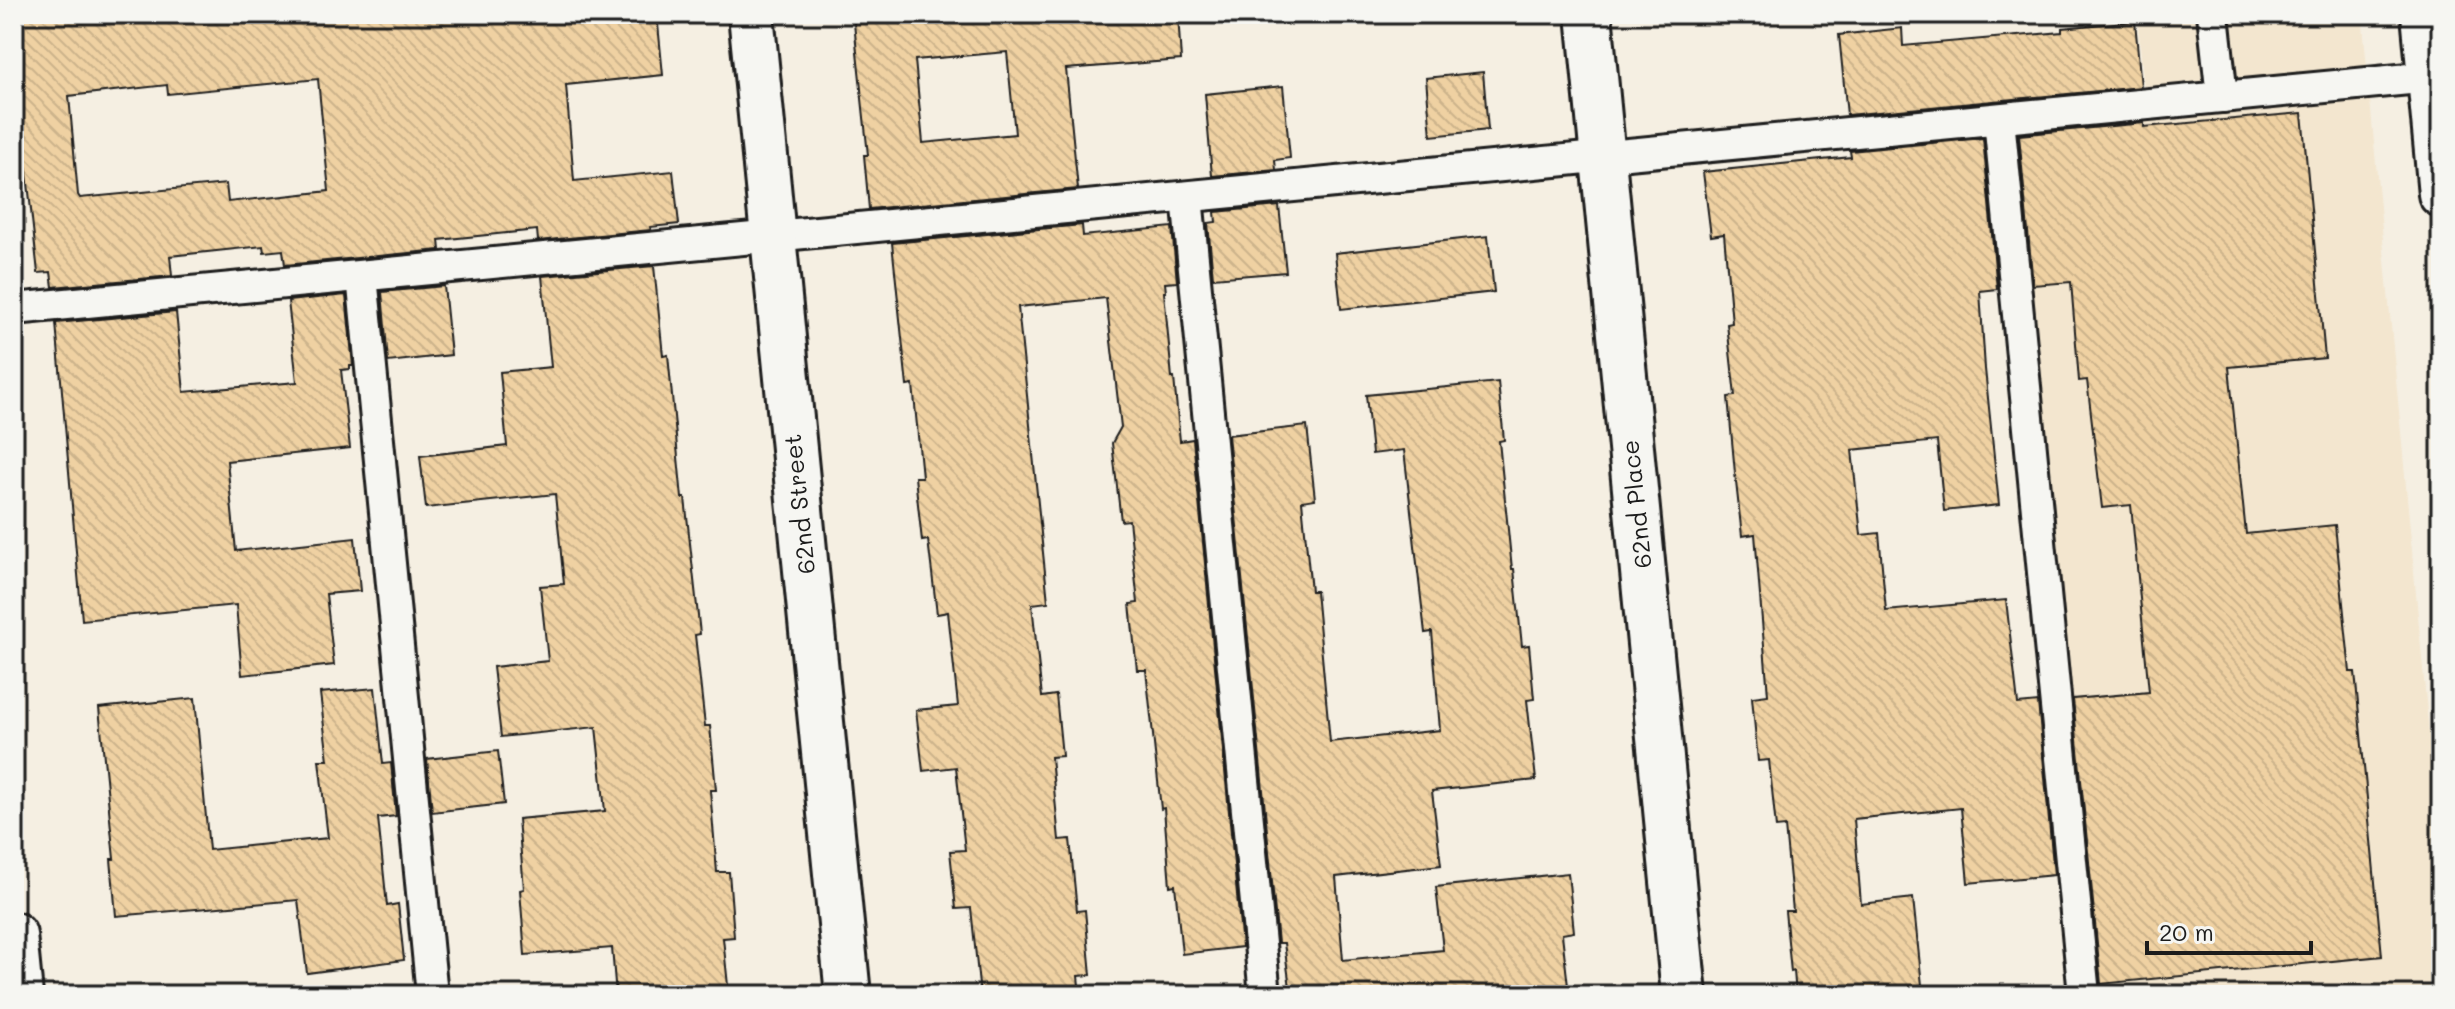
<svg xmlns="http://www.w3.org/2000/svg" width="2455" height="1009" font-family="Mali,sans-serif">
<defs>
<pattern id="building-back-hatch" width="6" height="6" patternUnits="userSpaceOnUse" patternTransform="scale(2)"><rect width="6" height="6" fill="#efd1a2"/><path d="M-1 5l2 2M0 0l6 6M5-1l2 2" fill="none" stroke="#ccb38b"/></pattern>
</defs>
<rect width="100%" height="100%" fill="#f5efe2"/>
<filter id="ink" filterUnits="userSpaceOnUse"><feTurbulence type="fractalNoise" baseFrequency=".0125" numOctaves="2"/><feDisplacementMap in="SourceGraphic" scale="16" xChannelSelector="R" yChannelSelector="G"/><feConvolveMatrix kernelMatrix="1 2 1 2 8 2 1 2 1" color-interpolation-filters="sRGB"/></filter>
<g filter="url(#ink)">
<!-- built -->
<path fill="#f3e6cf" d="M2137,14h225l79,848v133h-363l-84,-869 152,-15z"/>
<!-- building -->
<g fill="url(#building-back-hatch)" stroke="#1c1c1c" stroke-width="2" fill-rule="evenodd">
<path d="M14,14h643l6,61 -97,10 8,96 99,-10 6,53 -29,3 1,3 -113,11 -1,-11 -98,10 1,10 -155,15 -2,-15 -19,2 -1,-6 -93,10 2,20 -119,11 -2,-15 -13,1 -13,-117h-6l-5,-48zM318,79l11,112 -101,11 -2,-18 -146,14 -2,-3 -9,-99 98,-11 1,9z"/>
<path d="M853,14h325l3,46 -115,9 12,120 -209,20 -5,-54h4zM1007,52l8,82 -92,9 -8,-83z"/>
<path d="M2135,21l6,66 -294,28 -8,-80 63,-7 1,18 159,-14v-4z"/>
<path d="M1483,72l5,58 -57,6 -5,-58z"/>
<path d="M1283,86l7,72 -15,2 1,10 -64,6 -7,-82z"/>
<path d="M2302,113l23,245 -96,9 17,167 89,-9 15,147h5l27,284 -281,28 -28,-285 76,-7 -18,-187 -29,3 -15,-128 -8,1 -8,-99 -38,3 -14,-150 125,-12v4z"/>
<path d="M1983,138l14,151 -17,2 5,78 14,136 -55,6 -7,-70 -85,9 9,85 18,-2 7,78 120,-11 12,104 20,-2 16,173 -86,8 -7,-75 -107,11 7,85 52,-6 10,97h-127l-2,-24 -3,1 -6,-61h8l-8,-84 -9,1 -7,-68 -11,1 -6,-64 16,-2 -13,-161 -13,2 -7,-63 -7,-76 7,-1 -8,-72 5,-1 -8,-89 -13,2 -8,-64 148,-15 -1,-6z"/>
<path d="M1279,206l7,66 -73,6 -5,-55 8,-1 -1,-10z"/>
<path d="M1082,225l1,11 89,-9 5,55 -12,1 1,9h-2l8,86h2l6,63 13,-2 49,508 -60,7 -7,-69 -5,1 -6,-78 -3,1 -15,-139h-9l-7,-66 8,-1 -9,-83 -8,1 -9,-78 9,-16 -15,-129 -88,9 30,295 -16,2 10,93 14,-2 6,61 -11,1 8,83 11,-1 7,72 8,-1 6,65 -13,1 2,19h-100l-9,-87 -15,1 -6,-58 15,-1 -9,-83 -33,4 -7,-61 42,-4 -10,-94 -11,2 -9,-74 -6,1 -7,-64h7l-9,-92 -6,1 -15,-143z"/>
<path d="M1488,236l6,56 -153,17 -6,-56z"/>
<path d="M654,266l9,90 5,-1 14,143h3l15,136 -5,1 10,91h5l6,64h-6l7,82h12l5,65 -11,1 6,57h-113l-4,-47 -87,7 -5,-65 4,-1 -6,-70 87,-8 -9,-84 -95,10 -8,-70 55,-6 -8,-75 24,-2 -9,-90 -129,14 -6,-52 87,-10 -7,-74 51,-5 -9,-91z"/>
<path d="M444,286l7,69 -63,7 -6,-70z"/>
<path d="M346,295l7,71h-3v3l-9,1 9,78 -123,13 9,90 119,-13 5,53 -34,3 8,71 -92,10 -6,-70 -154,15 -26,-297 120,-11 8,80 113,-10 -9,-81z"/>
<path d="M1498,382l6,58 -5,1 13,128h2l8,77 7,-1 5,54 -7,1 9,80 -104,11 9,74 -105,12 7,83 100,-10 -7,-63 132,-14 6,59 -12,2 7,61h-278l-7,-52h-6l-50,-508 79,-9 8,73 -13,2 9,90h5l14,151 110,-12 -8,-98 -7,1 -21,-183 -32,4 -6,-59z"/>
<path d="M375,688l8,76 8,-1 5,53 -18,2 9,88 11,-2 6,56 -97,13 -9,-73 -182,16 -5,-57h3l-15,-151 96,-10 14,152 119,-12 -9,-78h9l-8,-67z"/>
<path d="M498,751l6,53 -72,8 -5,-53z"/>
</g>
<g fill="none" stroke-linecap="round" stroke-linejoin="round">
<defs>
<g id="lane">
<path d="M2213,14l9,83"/>
<path d="M1999,119l85,876"/>
<path d="M1187,197l78,798"/>
<path d="M362,276l70,719"/>
<path d="M14,309l2416,-232"/>
</g>
<g id="street">
<path d="M751,14l97,981"/>
<path d="M1589,14l95,981"/>
<path d="M14,935l6,60"/>
</g>
<path id="secondary" d="M2424,14l17,180"/>
</defs>
<!-- lane casing -->
<use href="#lane" stroke="#1c1c1c" stroke-width="36"/>
<!-- street casing -->
<use href="#street" stroke="#1c1c1c" stroke-width="50"/>
<!-- secondary casing -->
<use href="#secondary" stroke="#1c1c1c" stroke-width="50"/>
<!-- lane -->
<use href="#lane" stroke="#f6f6f2" stroke-width="30"/>
<!-- street -->
<use href="#street" stroke="#f6f6f2" stroke-width="44"/>
<!-- secondary -->
<use href="#secondary" stroke="#f6f6f2" stroke-width="44"/>
</g>
</g>
<g text-anchor="middle" stroke-width="6" stroke-linejoin="round" paint-order="stroke">
<!-- street labels -->
<g font-size="24" fill="#1c1c1c" stroke="#f6f6f2">
<text transform="translate(800 504) rotate(-96)" y="8">62nd Street</text>
<text transform="translate(1637 504) rotate(-96)" y="8">62nd Place</text>
</g>
</g>
<!-- margin -->
<rect width="2455" height="1009" fill="none" stroke="#f6f6f2" stroke-width="48"/>
<rect x="24" y="24" width="2407" height="961" fill="none" stroke="#1c1c1c" stroke-width="3" filter="url(#ink)"/>
<!-- scale -->
<path d="M2147 941v12h164v-12" fill="none" stroke="#1c1c1c" stroke-width="4"/>
<text x="2159" y="941" font-size="24" fill="#1c1c1c" stroke="#f6f6f2" stroke-width="6" paint-order="stroke">20 m</text>
</svg>
